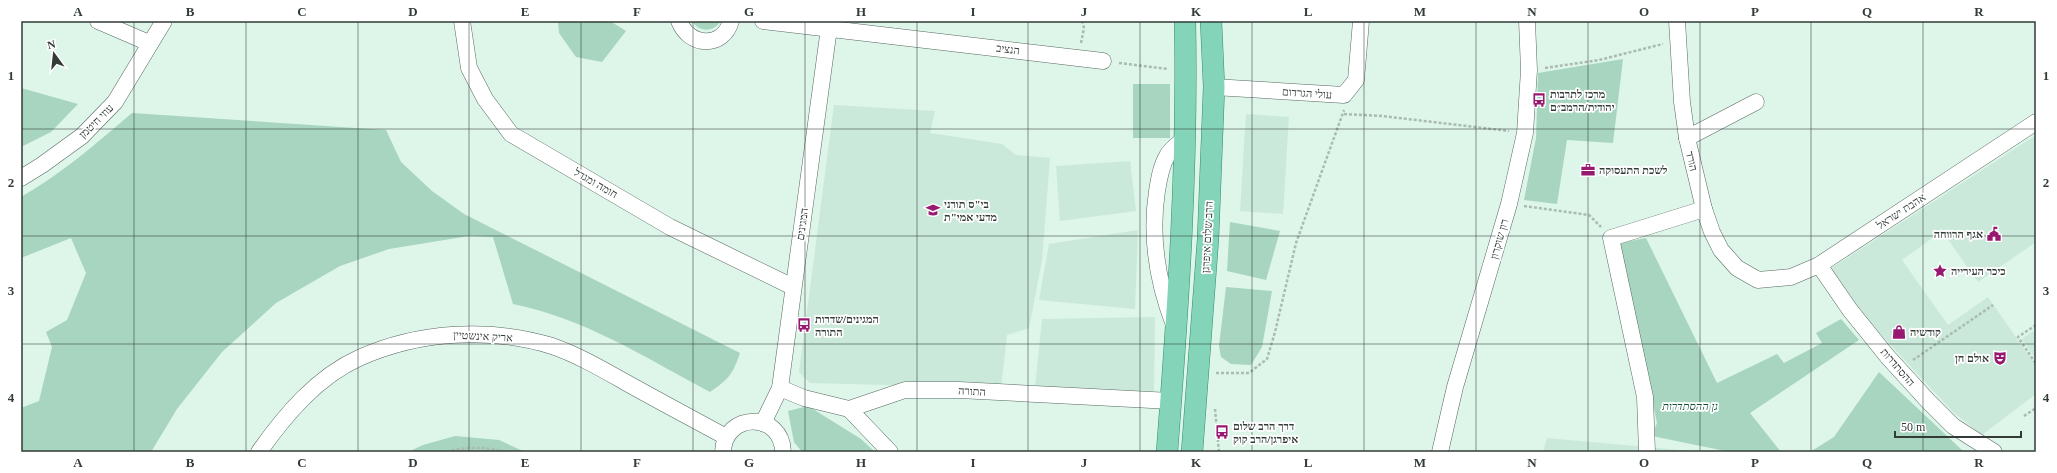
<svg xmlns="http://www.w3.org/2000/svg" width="2057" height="473" font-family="'Times New Roman','Noto Sans Hebrew',serif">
<rect width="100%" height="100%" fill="#def5ea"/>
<!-- built -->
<g fill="#cbe9da">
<path d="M834,105l101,6 -5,22 72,11 14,11 34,3 -8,103 -13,67 -22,7 -6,53 -191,-5 -11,-11z"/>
<path d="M1246,114l43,3 -6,97 -43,-3z"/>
<path d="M2036,135v107l-58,40 -36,-51 -40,29 46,65 40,-28 48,69v28l-54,41 -29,-23 -44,-47 -56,-61 -23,-35z"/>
<path d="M1130,161l6,50 -76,10 -4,-55z"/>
<path d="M1138,230l-3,79 -96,-9 10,-56z"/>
<path d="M1155,317l-1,74 -110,-2 -9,-1 7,-69z"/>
<path d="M2036,329v31l-14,-21z"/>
<path d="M1547,438l154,14h-158z"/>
</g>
<!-- green -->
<g fill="#a7d5c0">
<path d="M558,21h52l16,10 -24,31 -26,-5 -17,-24z"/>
<path d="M692,21h29c-8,12 -22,11 -29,0z"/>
<path d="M1623,59l-10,84 -46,-3 -10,64 -33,-4 12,-62 2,-65z"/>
<rect x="1133" y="84" width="37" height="54"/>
<path d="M21,88l57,16 -27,28 -30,15z"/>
<path d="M132,113l254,17 15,32 31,29 32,23 276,139c-7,21 -12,27 -30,39 -64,-34 -126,-74 -197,-88l-20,-67 -24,-1 -80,13 -49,17 -64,37 -54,49 -45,57 -26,43h-130v-44l18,-7 13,-54 -6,-15 21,-12 19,-47 -15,-35 -50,20v-61c40,-23 76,-54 111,-84z"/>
<path d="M1230,222l50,9 -14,49 -39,-9z"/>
<path d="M1646,238l71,145 60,-29 7,9 38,-20 -6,-10 25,-14 18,21 -109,73 31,39h-51l-78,-16 5,-13 -38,-180z"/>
<path d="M1226,287l46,4 -10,56 -11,18 -20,-1 -10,-7 -2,-11z"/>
<path d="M1879,372l85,80h-154l24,-15z"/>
<path d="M808,406l53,33 14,13h-73l-8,-10 -6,-31z"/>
<path d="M455,436l44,4 26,12h-117l15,-7z"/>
</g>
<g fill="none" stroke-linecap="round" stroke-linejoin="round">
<defs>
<g id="minor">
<path d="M98,21l51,22"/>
<path d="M462,21l7,47 16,31 26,35 159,93 123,60"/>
<path d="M679,21c10,26 44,28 52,0"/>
<path d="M763,21l340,40"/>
<path d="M1677,21l5,81 5,36 17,71 8,23 9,18 16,18 21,12 33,-3 28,-12 217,-143"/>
<path d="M1214,87l130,8 12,-15 5,-59"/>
<path d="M1687,138l69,-36"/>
<path d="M21,178l21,-13 40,-29 33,-34 49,-81"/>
<path d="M1819,265l31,45 37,46 41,45 25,25 41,26"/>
<path d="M1174,325c-17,-44 -24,-88 -17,-134 2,-12 4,-25 10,-35 3,-7 12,-12 17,-17"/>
<path d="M780,388l24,10 45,11 56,-19h54l212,11"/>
<path d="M849,409l41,43"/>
<path d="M763,423l17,-35 49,-360 -1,-7"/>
<path d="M259,452c26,-37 58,-75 100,-94 60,-27 131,-31 193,-12 26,9 50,23 73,36 34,19 68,37 101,55"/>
<path d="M723,452c1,-40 59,-41 60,0"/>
<path d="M1440,452l15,-65 54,-183 16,-71 4,-63 -2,-49"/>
<path d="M1647,452l-2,-55 -34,-159 93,-29"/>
</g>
<g id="major">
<path d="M1167,452c11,-143 21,-287 18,-431"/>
<path d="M1192,452l16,-213 6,-152 -3,-66"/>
</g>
</defs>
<!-- minor casing -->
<use href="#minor" stroke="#566960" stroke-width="17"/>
<!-- major casing -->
<use href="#major" stroke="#318c6b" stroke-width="22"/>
<!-- path -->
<g stroke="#a9bbb2" stroke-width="2.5" stroke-dasharray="3 2" stroke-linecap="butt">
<path d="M1081,43l3,-15 -2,-7"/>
<path d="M1119,63l49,6"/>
<path d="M1545,68l54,-8 64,-16"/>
<path d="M1344,114l38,2 127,15"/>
<path d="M1524,206l65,9 12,12"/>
<path d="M2036,325l-18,12 18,27"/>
<path d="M1913,360l80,-55"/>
<path d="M1216,373h33l18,-14 8,-27 21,-89 48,-133"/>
<path d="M1215,409l4,43"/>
<path d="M2024,416l12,-8"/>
<path d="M447,452c17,-6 41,-5 59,0"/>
</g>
<!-- minor -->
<use href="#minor" stroke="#fff" stroke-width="16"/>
<!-- major -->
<use href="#major" stroke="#83d4b8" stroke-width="21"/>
</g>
<!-- grid -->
<path fill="none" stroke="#323b36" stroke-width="1" stroke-opacity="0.55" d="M134,21v431M246,21v431M358,21v431M469,21v431M581,21v431M693,21v431M805,21v431M917,21v431M1028,21v431M1140,21v431M1252,21v431M1364,21v431M1476,21v431M1588,21v431M1700,21v431M1811,21v431M1923,21v431M21,129h2015M21,236h2015M21,344h2015"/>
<!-- icons -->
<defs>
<symbol id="bus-bare" viewBox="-9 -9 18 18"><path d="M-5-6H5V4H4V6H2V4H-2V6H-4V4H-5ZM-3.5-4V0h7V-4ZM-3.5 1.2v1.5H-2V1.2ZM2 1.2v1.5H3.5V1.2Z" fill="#981970" stroke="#fff" stroke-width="2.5" paint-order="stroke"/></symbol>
<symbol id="office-bare" viewBox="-9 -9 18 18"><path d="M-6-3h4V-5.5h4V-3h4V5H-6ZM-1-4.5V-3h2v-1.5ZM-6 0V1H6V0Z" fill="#981970" stroke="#fff" stroke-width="2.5" paint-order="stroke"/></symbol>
<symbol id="school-bare" viewBox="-9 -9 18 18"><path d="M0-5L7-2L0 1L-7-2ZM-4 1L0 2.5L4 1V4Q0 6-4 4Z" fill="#981970" stroke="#fff" stroke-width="2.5" paint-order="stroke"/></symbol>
<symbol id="civic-bare" viewBox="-9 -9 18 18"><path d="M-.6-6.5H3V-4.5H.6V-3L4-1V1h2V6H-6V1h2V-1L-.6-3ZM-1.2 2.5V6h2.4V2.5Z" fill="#981970" stroke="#fff" stroke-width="2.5" paint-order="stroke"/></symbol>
<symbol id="sight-bare" viewBox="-9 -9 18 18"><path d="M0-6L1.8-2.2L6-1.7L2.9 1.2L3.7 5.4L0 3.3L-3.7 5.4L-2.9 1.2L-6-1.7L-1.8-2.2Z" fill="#981970" stroke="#fff" stroke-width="2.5" paint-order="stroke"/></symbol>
<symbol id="shop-bare" viewBox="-9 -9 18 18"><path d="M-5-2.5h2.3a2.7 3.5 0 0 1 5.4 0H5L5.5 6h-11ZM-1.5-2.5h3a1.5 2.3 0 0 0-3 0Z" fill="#981970" stroke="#fff" stroke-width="2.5" paint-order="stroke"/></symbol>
<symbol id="theatre-bare" viewBox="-9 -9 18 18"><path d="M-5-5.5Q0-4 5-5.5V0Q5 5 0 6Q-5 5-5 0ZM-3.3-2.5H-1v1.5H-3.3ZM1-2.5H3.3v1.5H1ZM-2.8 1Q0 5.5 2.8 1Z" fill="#981970" stroke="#fff" stroke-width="2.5" paint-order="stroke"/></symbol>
</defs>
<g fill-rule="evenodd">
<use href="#bus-bare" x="1529" y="90" width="20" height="20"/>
<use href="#office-bare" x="1578" y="160" width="20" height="20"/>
<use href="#school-bare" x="923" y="200" width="20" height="20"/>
<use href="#civic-bare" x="1984" y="224" width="20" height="20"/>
<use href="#sight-bare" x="1930" y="261" width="20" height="20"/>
<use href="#bus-bare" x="794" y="315" width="20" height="20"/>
<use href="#shop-bare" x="1889" y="322" width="20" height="20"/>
<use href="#theatre-bare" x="1990" y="348" width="20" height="20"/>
<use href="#bus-bare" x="1212" y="422" width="20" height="20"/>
</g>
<g text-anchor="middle" stroke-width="3.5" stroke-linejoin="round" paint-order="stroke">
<!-- street labels -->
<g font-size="11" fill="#323b36" stroke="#fff">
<text transform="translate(1008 49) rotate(7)" y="4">הנציב</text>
<text transform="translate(1307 93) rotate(4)" y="4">עולי הגרדום</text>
<text transform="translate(96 121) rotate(-45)" y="4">עוזי חיטמן</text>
<text transform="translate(1692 161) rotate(77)" y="4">הורד</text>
<text transform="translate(596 183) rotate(30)" y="4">חומה ומגדל</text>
<text transform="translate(1901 211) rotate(-33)" y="4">אהבת ישראל</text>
<text transform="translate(802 224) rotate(-82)" y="4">המגינים</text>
<text transform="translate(1207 237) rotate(-87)" y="4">הרב שלום איפרגן</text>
<text transform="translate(1499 239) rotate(-74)" y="4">רון שוקרון</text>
<text transform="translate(483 336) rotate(3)" y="4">אריק אינשטיין</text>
<text transform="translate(1898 367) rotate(49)" y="4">ההסתדרות</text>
<text transform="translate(972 391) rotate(3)" y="4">התורה</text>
</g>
<!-- poi labels -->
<g font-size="11" font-weight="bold" fill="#323b36" stroke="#fff" text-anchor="start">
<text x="1550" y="98">מרכז לתרבות<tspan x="1550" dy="13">יהודית/הרמב״ם</tspan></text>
<text x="1599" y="174">לשכת התעסוקה</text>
<text x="944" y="208">בי"ס תורני<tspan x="944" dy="13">מדעי אמי"ת</tspan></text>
<text x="1983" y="238" text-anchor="end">אגף הרווחה</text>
<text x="1951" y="275">כיכר העירייה</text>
<text x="815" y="323">המגינים/שדרות<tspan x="815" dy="13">התורה</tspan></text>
<text x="1910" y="336">קודשיה</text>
<text x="1989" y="362" text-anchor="end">אולם חן</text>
<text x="1233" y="430">דרך הרב שלום<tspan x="1233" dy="13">איפרגן/הרב קוק</tspan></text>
</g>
<!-- park labels -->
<g font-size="11" font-style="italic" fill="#0f4d38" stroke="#fff">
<text x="1690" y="410">גן ההסתדרות</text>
</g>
</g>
<!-- border -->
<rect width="2057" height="473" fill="none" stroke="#ffffff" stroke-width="44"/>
<!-- north arrow -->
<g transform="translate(54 54) rotate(345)" stroke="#ffffff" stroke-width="3" paint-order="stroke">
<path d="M0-3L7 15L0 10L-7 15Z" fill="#323b36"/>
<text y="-6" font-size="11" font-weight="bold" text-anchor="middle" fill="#323b36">N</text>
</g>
<!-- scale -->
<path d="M1895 431v6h126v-6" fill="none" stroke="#323b36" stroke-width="2"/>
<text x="1901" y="431" font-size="12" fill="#323b36" stroke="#ffffff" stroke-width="3" paint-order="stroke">50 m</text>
<rect x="22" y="22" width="2013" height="429" fill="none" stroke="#323b36" stroke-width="1.5"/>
<g font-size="13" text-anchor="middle" font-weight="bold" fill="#323b36">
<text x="78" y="16">A</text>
<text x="190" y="16">B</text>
<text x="302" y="16">C</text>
<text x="413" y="16">D</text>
<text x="525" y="16">E</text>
<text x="637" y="16">F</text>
<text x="749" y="16">G</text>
<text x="861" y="16">H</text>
<text x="973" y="16">I</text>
<text x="1084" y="16">J</text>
<text x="1196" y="16">K</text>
<text x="1308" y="16">L</text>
<text x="1420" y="16">M</text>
<text x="1532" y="16">N</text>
<text x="1644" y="16">O</text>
<text x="1755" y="16">P</text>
<text x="1867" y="16">Q</text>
<text x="1979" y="16">R</text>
<text x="11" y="80">1</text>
<text x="2046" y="80">1</text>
<text x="11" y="187">2</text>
<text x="2046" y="187">2</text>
<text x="11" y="295">3</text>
<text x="2046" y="295">3</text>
<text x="11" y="402">4</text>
<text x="2046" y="402">4</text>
<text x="78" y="467">A</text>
<text x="190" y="467">B</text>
<text x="302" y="467">C</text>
<text x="413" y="467">D</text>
<text x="525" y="467">E</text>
<text x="637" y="467">F</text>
<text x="749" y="467">G</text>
<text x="861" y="467">H</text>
<text x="973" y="467">I</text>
<text x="1084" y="467">J</text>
<text x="1196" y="467">K</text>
<text x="1308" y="467">L</text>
<text x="1420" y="467">M</text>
<text x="1532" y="467">N</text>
<text x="1644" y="467">O</text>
<text x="1755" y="467">P</text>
<text x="1867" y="467">Q</text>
<text x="1979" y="467">R</text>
</g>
</svg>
